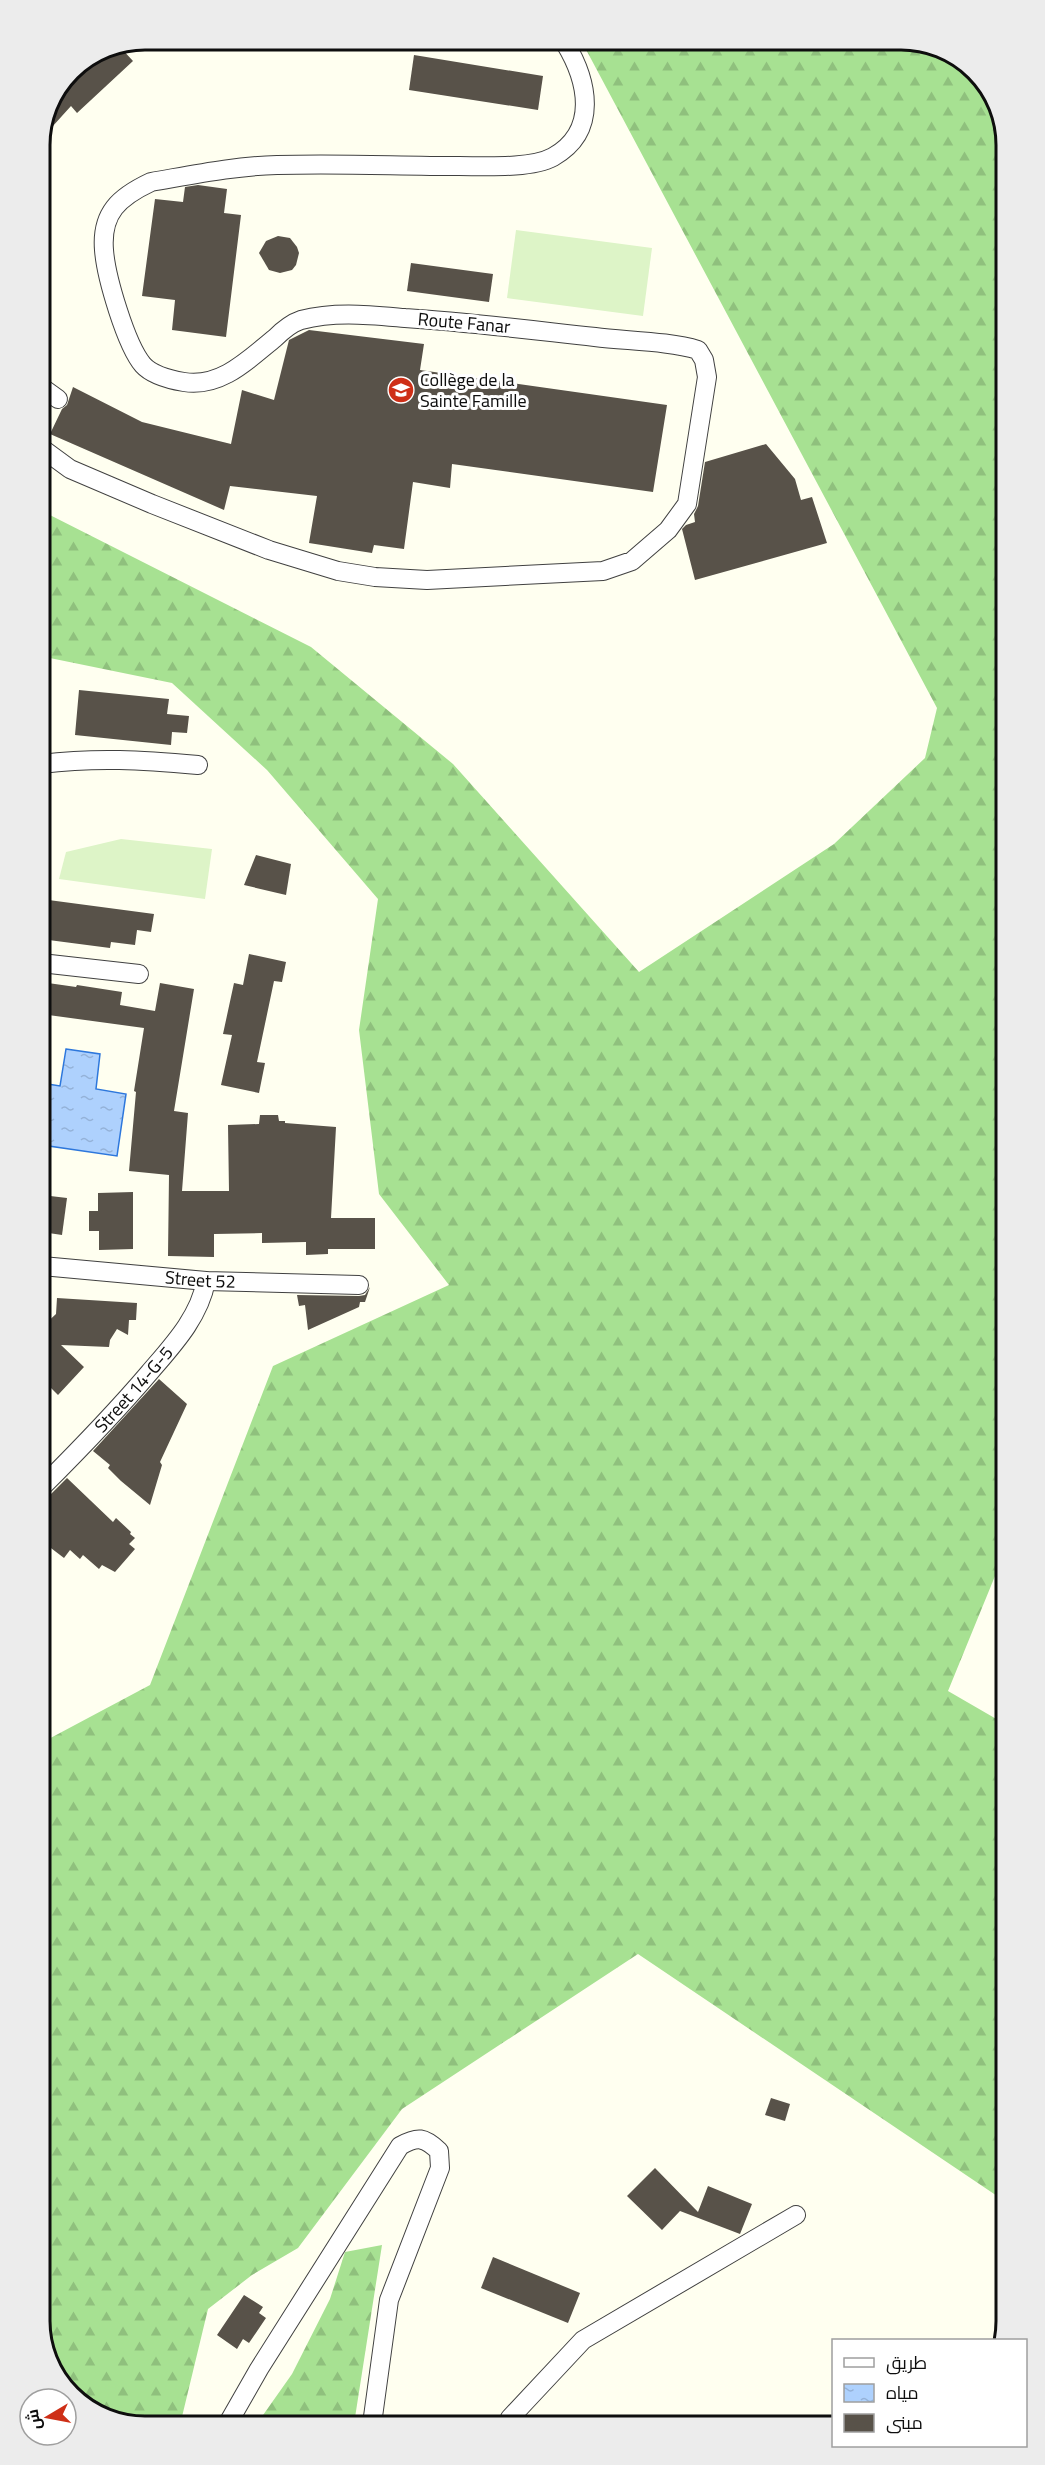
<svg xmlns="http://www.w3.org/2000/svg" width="1045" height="2465" font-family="Georgia,Cairo,serif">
<defs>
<pattern id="forest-firs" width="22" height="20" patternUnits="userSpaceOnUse" patternTransform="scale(1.5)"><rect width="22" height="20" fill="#a7e192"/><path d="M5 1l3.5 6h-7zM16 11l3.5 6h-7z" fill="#8fc07d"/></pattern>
<pattern id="water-ripples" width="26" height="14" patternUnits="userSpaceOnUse" patternTransform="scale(1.5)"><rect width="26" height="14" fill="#aed1fd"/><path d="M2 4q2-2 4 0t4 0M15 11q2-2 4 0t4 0" fill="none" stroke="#94b2d8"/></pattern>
</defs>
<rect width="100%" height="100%" fill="#fffff0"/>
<!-- forest -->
<g fill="url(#forest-firs)">
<path d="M908,39l57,22 36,50 3,1443 -56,137 57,33 1,478 -368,-248 -236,155 -104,139 -46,27 -44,34 -28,116 -43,1 -57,-22 -36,-50 -1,-612 107,-57 123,-319 176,-81 -70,-91 -20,-164 19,-131 -111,-129 -95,-87 -132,-27v-146l271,137 142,117 186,208 195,-128 91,-86 12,-50 -355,-666z"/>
<path d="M382,2245l-28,179 -98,1 36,-51 38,-75 15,-47z"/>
</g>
<!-- pitch -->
<g fill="#ddf4c7">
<path d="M516,230l136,18 -9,68 -136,-18z"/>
<path d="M121,839l91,10 -7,50 -146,-20 7,-27z"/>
</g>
<!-- water -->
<path fill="url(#water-ripples)" stroke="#2d77dc" stroke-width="1.5" d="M66,1049l34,5 -4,35 30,5 -9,62 -75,-11 -1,-62 19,3z"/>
<!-- building -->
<g fill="#585249">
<path d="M104,47h16l13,14 -56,52 -6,-7 -28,31 -3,-2 30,-65z"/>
<path d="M414,55l129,21 -5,34 -129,-20z"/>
<path d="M198,185l29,4 -3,24 17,2 -15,122 -54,-7 3,-30 -33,-4 13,-97 28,3 2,-15z"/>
<path d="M278,236l12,2 7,9 2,6 -3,12 -4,5 -12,3 -11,-3 -10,-17 7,-12z"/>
<path d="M411,263l82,11 -4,28 -82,-11z"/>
<path d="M309,330l115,14 -4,26 247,35 -14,87 -201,-28 -2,24 -37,-6 -9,67 -30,-4 -2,8 -63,-10 8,-47 -87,-10 -6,24 -174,-76 12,-25 5,-4 6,-18 69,35 89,22 11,-54 32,10 15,-60z"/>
<path d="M766,444l29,35 6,21 11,-3 15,46 -132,37 -13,-51 4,-4 9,-3 -1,-8 4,-8 7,-44z"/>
<path d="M79,690l90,9 -2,15 22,2 -2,17 -15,-1 -1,13 -96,-10z"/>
<path d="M256,855l35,9 -5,31 -42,-10z"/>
<path d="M41,899l113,15 -3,18 -14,-2 -2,15 -24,-3 -1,6 -69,-9z"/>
<path d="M249,954l37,8 -4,20 -8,-1 -17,81 8,1 -6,30 -38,-8 11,-50 -9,-1 11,-51 9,2z"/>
<path d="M41,982l35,5 1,-2 45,7 -2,13 35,6 5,-28 34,6 -20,122 14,2 -6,78h47l-1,-66 31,-1 1,-9h18l1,6h6v2l51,4 -5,91h44v31h-47v5l-22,1v-13l-44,1v-10l-48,1v23l-46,-1 1,-81 -40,-4 7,-79 -2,-1 10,-63 -103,-14z"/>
<path d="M133,1192v57l-34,1v-19h-10v-20h9v-18z"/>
<path d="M42,1195l25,3 -5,37 -20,-3z"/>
<path d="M370,1287l-5,15h-5l-1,5 -51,23 -3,-25 -6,1 -2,-11 62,1 6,-1z"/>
<path d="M57,1298l80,5 -1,17h-7l-1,15 -11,-6 -7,11 -1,7 -48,-2 23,22 -26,28 -16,-16v-52l14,-13z"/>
<path d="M159,1379l28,25 -27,58 2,3 -12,40 -29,-24 -13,-13 2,-3 -17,-14z"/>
<path d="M67,1478l46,44 3,-4 15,14 -1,2 5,4 -6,6 6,5 -20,23 -13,-7 -3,4 -16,-14 -3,4 -10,-9 -6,8 -21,-16 -1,-44 8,-3z"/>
<path d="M771,2098l19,6 -5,17 -20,-6z"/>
<path d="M655,2168l43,44 10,-26 44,18 -12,30 -60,-23 -18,19 -35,-34z"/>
<path d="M493,2257l87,36 -12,30 -87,-35z"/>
<path d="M244,2295l19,12 -4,6 7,5 -17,25 -6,-4 -6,10 -20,-14z"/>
</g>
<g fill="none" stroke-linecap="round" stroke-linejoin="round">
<defs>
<g id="minor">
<path d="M40,386l18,13"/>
<path d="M40,447l30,22 82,35 117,46 69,21 37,6 52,3 176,-9 29,-10 36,-31 19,-26 20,-127 -3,-17 -6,-10c-29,-9 -72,-9 -103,-13 -64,-7 -127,-15 -190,-19 -35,-3 -70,-7 -104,2 -9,3 -19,11 -26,18 -26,21 -54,50 -91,44 -12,-2 -32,-7 -41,-17 -17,-20 -37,-88 -39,-115 -3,-37 15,-53 47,-68 41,-7 84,-16 126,-17 60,-2 121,1 182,1 25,0 72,3 94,-9 46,-26 35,-76 12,-114"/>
<path d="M41,764c56,-7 101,-4 157,1"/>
<path d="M41,963l98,11"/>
<path id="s1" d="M42,1266l164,15 153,4"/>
<path id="s2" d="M42,1487c37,-37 73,-74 107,-114 23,-27 50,-55 57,-92"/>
<path d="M508,2423l2,-5 73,-78 213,-125"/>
<path d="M227,2425l32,-56 141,-223c18,-10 24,-9 39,5l1,17 -51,132 -17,124"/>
</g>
</defs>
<!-- minor casing -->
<use href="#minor" stroke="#414141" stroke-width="20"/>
<!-- minor -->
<use href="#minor" stroke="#fff" stroke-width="18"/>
</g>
<!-- icons -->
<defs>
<symbol id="school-disc" viewBox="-11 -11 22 22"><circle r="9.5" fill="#ce2f17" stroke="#fff"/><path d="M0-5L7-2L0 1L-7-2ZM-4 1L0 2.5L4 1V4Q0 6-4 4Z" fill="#fff"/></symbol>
</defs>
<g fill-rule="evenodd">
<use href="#school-disc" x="386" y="375" width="30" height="30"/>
</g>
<g text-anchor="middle" stroke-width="6" stroke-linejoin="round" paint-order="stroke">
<!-- street labels -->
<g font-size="18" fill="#0e0e0e" stroke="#fff">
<text transform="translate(464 323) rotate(5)" y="6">Route Fanar</text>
<text dy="6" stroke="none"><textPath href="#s1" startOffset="159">Street 52</textPath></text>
<text dy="6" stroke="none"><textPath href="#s2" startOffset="134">Street 14-G-5</textPath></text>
</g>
<!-- poi labels -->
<g font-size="18" fill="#0e0e0e" stroke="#fff" text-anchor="start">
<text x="420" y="386">Collège de la<tspan x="420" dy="21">Sainte Famille</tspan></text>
</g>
</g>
<!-- crop -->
<path d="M0 0H1045V2465H0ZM145 50H901A95 95 0 0 1 996 145V2321A95 95 0 0 1 901 2416H145A95 95 0 0 1 50 2321V145A95 95 0 0 1 145 50Z" fill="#ececec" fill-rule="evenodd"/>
<path fill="none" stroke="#0e0e0e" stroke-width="3" d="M145 50H901A95 95 0 0 1 996 145V2321A95 95 0 0 1 901 2416H145A95 95 0 0 1 50 2321V145A95 95 0 0 1 145 50Z"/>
<!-- legend -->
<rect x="832" y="2339" width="195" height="108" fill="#ffffff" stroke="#9f9f9f" stroke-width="1.5"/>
<rect x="844" y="2358" width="30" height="9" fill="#ffffff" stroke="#9f9f9f" stroke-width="1.5"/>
<text x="886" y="2369" font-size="18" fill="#0e0e0e">طريق</text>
<rect x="844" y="2384" width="30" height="18" fill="url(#water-ripples)" stroke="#9f9f9f" stroke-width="1.5"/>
<text x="886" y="2399" font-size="18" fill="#0e0e0e">مياه</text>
<rect x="844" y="2414" width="30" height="18" fill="#585249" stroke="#9f9f9f" stroke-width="1.5"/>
<text x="886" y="2429" font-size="18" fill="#0e0e0e">مبنى</text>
<!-- north arrow -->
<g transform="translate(48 2417) rotate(260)"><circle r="28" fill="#ffffff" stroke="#9f9f9f" stroke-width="1.5"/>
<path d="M0-4.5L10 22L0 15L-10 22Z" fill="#ce2f17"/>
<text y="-9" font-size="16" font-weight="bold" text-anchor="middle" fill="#0e0e0e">ش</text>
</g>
</svg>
